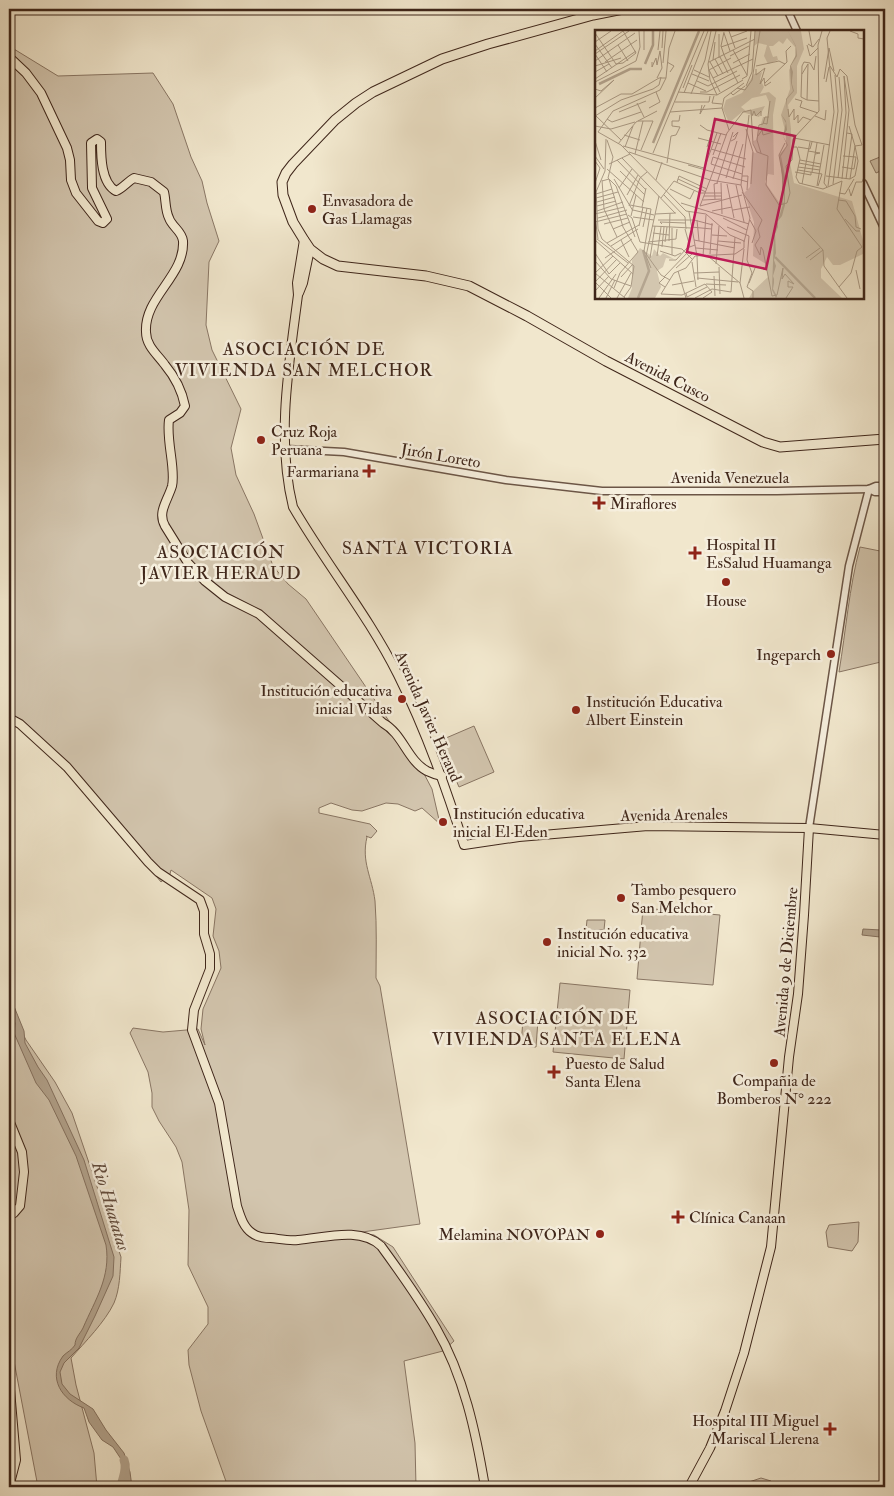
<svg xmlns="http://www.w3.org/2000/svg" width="894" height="1496" font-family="'IM FELL Double Pica',serif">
<rect width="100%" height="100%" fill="#f1e7cd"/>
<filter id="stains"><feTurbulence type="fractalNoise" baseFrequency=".004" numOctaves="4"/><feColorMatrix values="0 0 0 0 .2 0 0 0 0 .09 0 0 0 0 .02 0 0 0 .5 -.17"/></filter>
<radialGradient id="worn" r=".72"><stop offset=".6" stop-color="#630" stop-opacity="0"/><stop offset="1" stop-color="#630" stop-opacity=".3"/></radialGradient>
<!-- green -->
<g fill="#d3c6af" stroke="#897664">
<path d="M9,46l49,30 95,-3 20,31 18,53 11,24 5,22 12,38 -10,21 -3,63 6,25 29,59 -10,39 5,27 18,39 19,52 15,18 18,15 115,169 11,21 8,35 -18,-16 -7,3 -17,-7 -12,-1 -24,8 -10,-1 -21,-7 -12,5v5l51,11 7,7 -6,7 -5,-2 1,1c-6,25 5,40 8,64 2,26 1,52 1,77l4,8 40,238 -65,9 19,2 19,12 61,94 -11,10 -39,10 11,82 1,44h-188l-27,-76 -12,-46 -1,-15 20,-26v-17l-20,-42 1,-55 -7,-48 -6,-15 -17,-26 -7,-14v-14l-4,-21 -18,-39 3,-5 30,4 35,-3 7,16 -4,-16 2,-20 18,-41 -2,-17 -6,-15 3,-27 -4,-11 -41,-28 -1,4 -9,8 -80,-98 -57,-56 -15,-8z"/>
<path d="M885,155v14l-9,4 -6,-12z"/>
<path d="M860,547l25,5v109l-46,11c7,-42 10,-84 21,-125z"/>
<path d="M474,726l20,46 -35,15 -20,-46z"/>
<path d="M643,908l77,7 -7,70 -76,-6z"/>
<path d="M587,920h18l-1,10h-18z"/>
<path d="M560,983l70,7 -6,69 -71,-7z"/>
<path d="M9,991l9,33 8,16 29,42 17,31 49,144c-1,15 -1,32 -7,46 -9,19 -29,39 -43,55l5,27 18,68 3,34h-59l-29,-152z"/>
<path d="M523,1019l15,1 -2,27 -15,-1z"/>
<path d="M859,1222l-1,20 -6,9 -24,-4 -2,-15 3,-7z"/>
<path d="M761,1478l10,3 1,6h-38z"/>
</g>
<!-- water -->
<g fill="#b4a590" stroke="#857261">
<path d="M863,929l18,1 -1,7 -18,-2z"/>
<path d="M9,994l15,37 1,12 13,24 9,13 37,80 30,97 -1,19 -18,40 -16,32 -15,15 -4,9 2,12 8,10 23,15 13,21 18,23 6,19 2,15h-3v-4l-2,-1 -4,3 -1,2h-3l1,-8 6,-3 -5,-17 -8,-12 -11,-7 -13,-18 -5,-14c-22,-8 -37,-30 -21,-52 4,-4 9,-6 12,-11 0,-7 5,-11 8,-17 12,-28 28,-51 23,-83l-30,-89 -27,-56 -13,-17 -22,-50 1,-10 -6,-11z"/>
</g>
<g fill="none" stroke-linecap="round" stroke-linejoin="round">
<!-- river -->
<path stroke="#b4a590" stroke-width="9" d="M121,1487c1,-9 7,-17 3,-27"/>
<defs>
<g id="minor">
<path d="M787,9l10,22"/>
<path d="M863,183l22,47"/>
<path d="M286,449l58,3 162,28 96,11h175l92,-2 7,-3h9"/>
<path d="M869,489l6,3h10"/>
<path d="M809,828l40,-262 20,-77"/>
</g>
<g id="major">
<path d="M9,57l17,16 15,20 26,55 3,12 1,20 5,13 22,28 5,2 4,-4 -15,-31 -1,-45 6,-4 4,3c0,14 0,41 15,49 7,-3 11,-9 18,-13l17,4 13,10c2,8 1,18 5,26 3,9 13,13 14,23 2,35 -39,56 -37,91 0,14 12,23 19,33 10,12 17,26 20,41l-5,7 -11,7c-3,21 7,49 3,66 -4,14 -15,26 -7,40l23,37 17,18 20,16 34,17 124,109c20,11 24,37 44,48 4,2 10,4 15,5"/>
<path d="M304,240l-7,43 1,12c-9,69 -22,143 -5,212 33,57 75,108 105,168 27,54 48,112 66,170l55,-8 129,-11 161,2 76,7"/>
<path d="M299,293l4,-10 7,-34"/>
<path d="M9,718l11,6 47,43 81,95 10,10 42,28 4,11v23l6,20v15l-16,41 -2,20 27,73 18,103c3,9 6,21 15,27 5,4 13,5 19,5 9,1 18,3 27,2 26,-2 62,-14 83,6 19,26 39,54 55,82 28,48 40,105 49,159"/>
<path d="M9,1120l13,32 2,20 -4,34 -6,7 -5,3"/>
<path d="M9,1378l7,82 -7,27"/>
<path d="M689,1487l21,-39 15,-37 19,-58 27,-106 18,-190 9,-63 6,-79 5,-87"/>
</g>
<path id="highway" d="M623,9l-30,6 -105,29 -46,15 -69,33 -17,11 -21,17 -42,44 -7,9 -4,9 1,13 10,27 11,18 6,9 13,10 15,7 88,10 43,10 58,30 79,45 157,81 17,5 105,-8"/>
</defs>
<!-- minor casing -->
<use href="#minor" stroke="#6c5647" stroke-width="9"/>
<!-- major casing -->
<use href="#major" stroke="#3f261a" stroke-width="10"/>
<!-- highway casing -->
<use href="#highway" stroke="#3f261a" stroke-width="11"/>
<!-- minor -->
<use href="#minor" stroke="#f6efde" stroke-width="6"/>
<!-- major -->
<use href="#major" stroke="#f1e7cd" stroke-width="8"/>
<!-- highway -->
<use href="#highway" stroke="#f1e7cd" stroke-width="9"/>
</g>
<!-- markers -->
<g fill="#8f2418" stroke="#f6efde" stroke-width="2">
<circle cx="312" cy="209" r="5"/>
<circle cx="261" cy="440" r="5"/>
<path d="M366.5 463.5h5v5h5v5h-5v5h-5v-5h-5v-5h5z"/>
<path d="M596.5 495.5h5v5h5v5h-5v5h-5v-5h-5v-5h5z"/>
<path d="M692.5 545.5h5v5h5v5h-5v5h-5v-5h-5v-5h5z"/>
<circle cx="726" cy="582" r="5"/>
<circle cx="831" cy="654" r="5"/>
<circle cx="402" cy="699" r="5"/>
<circle cx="576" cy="710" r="5"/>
<circle cx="443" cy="822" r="5"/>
<circle cx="621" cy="898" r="5"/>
<circle cx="547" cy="942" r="5"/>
<circle cx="774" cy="1063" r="5"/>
<path d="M551.5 1064.5h5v5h5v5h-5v5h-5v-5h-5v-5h5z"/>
<path d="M675.5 1209.5h5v5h5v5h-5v5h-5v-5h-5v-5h5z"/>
<circle cx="600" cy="1234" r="5"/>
<path d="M827.5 1421.5h5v5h5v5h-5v5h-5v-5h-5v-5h5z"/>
</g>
<g text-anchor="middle" stroke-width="5" stroke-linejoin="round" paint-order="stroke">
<!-- poi labels -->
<g font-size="16" fill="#3f261a" stroke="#f6efde" text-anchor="start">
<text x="322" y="206">Envasadora de<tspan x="322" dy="18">Gas Llamagas</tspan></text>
<text x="271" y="437">Cruz Roja<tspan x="271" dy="18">Peruana</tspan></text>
<text x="359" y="477" text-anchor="end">Farmariana</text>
<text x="610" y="509">Miraflores</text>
<text x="706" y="550">Hospital II<tspan x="706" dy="18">EsSalud Huamanga</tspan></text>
<text x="726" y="606" text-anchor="middle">House</text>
<text x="821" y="660" text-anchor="end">Ingeparch</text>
<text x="392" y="696" text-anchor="end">Institución educativa<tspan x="392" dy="18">inicial Vidas</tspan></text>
<text x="586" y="707">Institución Educativa<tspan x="586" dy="18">Albert Einstein</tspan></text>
<text x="453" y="819">Institución educativa<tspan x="453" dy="18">inicial El Eden</tspan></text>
<text x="631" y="895">Tambo pesquero<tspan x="631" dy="18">San Melchor</tspan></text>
<text x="557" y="939">Institución educativa<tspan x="557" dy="18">inicial No. 332</tspan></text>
<text x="565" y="1069">Puesto de Salud<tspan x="565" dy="18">Santa Elena</tspan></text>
<text x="774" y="1086" text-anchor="middle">Compañia de<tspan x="774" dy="18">Bomberos N° 222</tspan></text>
<text x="689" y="1223">Clínica Canaan</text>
<text x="590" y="1240" text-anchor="end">Melamina NOVOPAN</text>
<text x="819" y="1426" text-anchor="end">Hospital III Miguel<tspan x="819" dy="18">Mariscal Llerena</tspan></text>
</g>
<!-- street labels -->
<g font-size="16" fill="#3f261a" stroke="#f6efde">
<text transform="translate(668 376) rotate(27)" y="6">Avenida Cusco</text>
<text transform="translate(441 455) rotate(10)" y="6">Jirón Loreto</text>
<text x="730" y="483">Avenida Venezuela</text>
<text transform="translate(429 716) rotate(66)" y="6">Avenida Javier Heraud</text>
<text transform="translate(674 814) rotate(-1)" y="6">Avenida Arenales</text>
<text transform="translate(785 962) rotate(-85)" y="6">Avenida 9 de Diciembre</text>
</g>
<!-- neighbourhood labels -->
<g font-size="18" letter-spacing="1" fill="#3f261a" stroke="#f6efde">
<text x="304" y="355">ASOCIACIÓN DE<tspan x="304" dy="21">VIVIENDA SAN MELCHOR</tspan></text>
<text x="428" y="554">SANTA VICTORIA</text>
<text x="221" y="558">ASOCIACIÓN<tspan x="221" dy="21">JAVIER HERAUD</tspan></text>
<text x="557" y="1024">ASOCIACIÓN DE<tspan x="557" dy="21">VIVIENDA SANTA ELENA</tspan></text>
</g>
<!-- water labels -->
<g font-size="18" font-style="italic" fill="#624c3d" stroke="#f6efde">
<text transform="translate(111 1206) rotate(73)" y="6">Rio Huatatas</text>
</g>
</g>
<!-- overview -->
<g transform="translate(595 30)">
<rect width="269" height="269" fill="#f1e7cd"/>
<path d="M160,1h46l3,18 -7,17v27l-9,12 3,24 -1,34 4,20 58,18 12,43 -1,10 -23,11h-7l-6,-8 -6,12v9l21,20h-93l4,-7 15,-14 -2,-13 -13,-8 1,-34 -10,-29 6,-6 2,-35 4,1 -3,-12 3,-1 7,-23h5l1,-15 -3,-7 -14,3 -11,9 5,4 19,-5 -6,11 -17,-5 -13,11 -6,-14 3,-9 16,-7 12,-19 8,-2 -2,7 4,8 -4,7 9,-2 7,6 -3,17 1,60 -6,-1 -3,8 16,23 3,-23 -5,-27 7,-8v-13l-5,-19 9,-26 -1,-19 6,-11v-12l-8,-9 -4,6 -4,-3 -6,5h-4l4,11 4,-1 1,4 -10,4 -4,-8 3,-11 -9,-2 -4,3zM45,218l12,8 2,-7 6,7 3,-3 11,6 -8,-1 -3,9 -6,4 4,16 -6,11h-27l4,-10v-28z" fill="#d3c6af"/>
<path d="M193,1l8,15 1,10 -6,10 2,6 -1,8v4l2,7 -7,8 -1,10 -5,5 5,7 1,9 -4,6 5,9 -7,11 4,21v28l-3,11 -4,5v6l-3,7 1,19 -2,7 2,6 -3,10 1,3v4l-1,6 4,7 -1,2 -4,-8 2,-57 10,-32 -4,-46 7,-10 -4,-9 3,-13 -5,-9 5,-5v-10l7,-8 -2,-8 -1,-17 6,-11v-8z" fill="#b4a590"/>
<path fill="none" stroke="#b4a590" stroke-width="2.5" d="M50,34l8,-19v-14M4,54l31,-15h12M58,113l46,-112M180,227l40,41M43,268l11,-27 -6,-21"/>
<path fill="none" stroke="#aa9a85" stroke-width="1" d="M121,1l-8,33 2,16 7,15M134,1l6,17M214,1l3,16M255,1l8,3v4l6,1M129,2l-3,14 3,9M0,3l21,31 7,-1 13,-10 -13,-22M129,3l6,18M136,7l16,-6M0,12l16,-11M0,14l17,24M213,14l5,3 6,-8M23,15l10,16M212,15l3,11 8,-8M126,17l26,-9M67,18l1,-17M49,20v-19M63,20l2,-19M138,20l14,25M0,21l28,-20M0,24l34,-23M0,24l12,18M129,25l14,28M135,26l19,-10M125,27l8,16M124,28v-24M120,29l8,15M118,30l2,-18M0,31l40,-28M10,32l32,-22M57,32v5l4,-9 1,7 3,-14 2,17 -5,10M72,32l7,4 -4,6M114,32l46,-23M115,32l8,14M68,33l3,-32M138,33l17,-9M0,36l26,-8M161,36l23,-5 6,3M161,39v6l9,-7 -5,16 4,-6 1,8 6,-4M99,40l15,7M0,42l14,-8M97,44l17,7M207,44l6,-10 -1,36 12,1M71,48l3,-30 6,-17M118,48l40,-19M0,49l41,-28M147,49l5,-3 4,-45M229,49l5,-31 5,23M102,51l11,5 29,-15M0,52l41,-21 4,-14 -1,-16M231,52l3,-15M93,53l18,8M170,53l22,-21 -1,-11 5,-5M151,56l6,-14 3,-41M88,58l9,-23M142,58l8,2 7,-10 8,-49M0,59l6,2 13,-11 -19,18M83,62l39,3M105,62h7l33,-17M125,62l-11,-22 22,-12M89,63l24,-62M136,63l2,2 12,-9M96,64l14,-34 6,-29M122,65l26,-15M119,66l-2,7 10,1M200,69l7,2 -2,6 18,6M212,70l-6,-3 1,-31 2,-4 6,1 4,7 2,-14M80,72h34l1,-6M42,73l7,14M107,75l-2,9 5,-9M0,78l26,-14h11l27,-16h7l-6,12 -47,21 -15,21 23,13 65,66 20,3 24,21 14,6v7l-9,6 -40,2 -9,12 -12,5 -13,21 21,1 23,-11 7,8 -9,6M54,78l11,-6 -4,-10M193,79l1,8 5,-8v11l4,-5v8l5,-6 8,3M24,82l27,-11M75,82l52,-4M0,86l26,-16 32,-11 6,-4 2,-8M1,86l25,24M157,86l2,-5 2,5 5,-5v5M220,86l10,4 1,-10M12,89l5,3 29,-10M43,91h15l-12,29M168,93l4,1 3,-23M105,95l7,5 19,5M0,96l16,3 24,-7M254,96l6,20 -5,33M151,99l7,23 -2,32M134,100l-7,-22 2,-10 20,-15M29,105l16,5M163,106l4,-6 1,5 10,-3M103,108l23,6M199,108l36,7M11,109l-1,32 -9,21 2,37 4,10 32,27 -3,21 -7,10M12,110l6,17 -5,21 8,8 19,51M0,111l6,19M136,111l4,-2 3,-7 -5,5M23,114l18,-22 21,-11M28,116l81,22M30,117l8,-21M112,117l5,-15M197,117h5l3,12 -4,18 3,6 24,6 19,-8M203,117l12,2 2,-7M116,119l35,10M213,121l12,2 -5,1M34,122l81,28 31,5 9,33 -6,24M58,123l51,-122M166,123l-4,-13 2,-15 4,-1 2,-7h4M40,124l8,-33M118,125l8,-22M0,126l9,13M27,128l53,55M22,130l29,30M205,130l21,4M0,131l5,7 -5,15M72,133l4,-27 5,-1 4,-8 -8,-1v-5h7l1,-6M204,133l21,4M14,134l21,-10M93,135l60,17M203,137l22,3M247,137l12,2 2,-12 -13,-1M12,139l37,33M109,139l13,-36M203,140l24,4 -4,12M25,141l25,24M200,142l16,3v-3M217,142l5,-29M147,144l-31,-10 2,-7 32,10M147,146h6l-1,14M231,146l24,3 5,-3 3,-15 -3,-15 7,-1 -7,-20 -8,-49 -7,-7 -3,8 -7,-11M131,148l11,-37M243,148l8,-65 -2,-37 5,34M19,149l19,32M83,149l28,13M138,149l10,-35M247,149l7,-69M251,149l6,-45 -5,-1M7,150l2,29 13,28M61,150l6,-18M115,150l17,-47 16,-21 8,-2 2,34 4,8 11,4 -2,29 13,20 8,-2 3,-10 -4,-27 6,-6 1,-21 26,-28 -1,-66 4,-14M7,151l7,-2 14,48 15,25 -18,21 -6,15M247,151l-5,28 25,38 -5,4 -6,22 -12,14 8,11M82,152l2,-6 28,13M122,153l16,-51M126,153l1,31M132,154l7,34M207,154l8,-42M238,154l9,-74 -3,-33M141,155l8,37M146,155l8,-70M222,156l7,-41M233,156l10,-75 -3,-36M232,157l-3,-4 10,-71 -7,-74 3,-7M24,158l13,-19M75,159l20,10 4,-8M254,159l2,7 5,-14h6l2,-5M147,162l20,28 -4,9 2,8 -5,8 5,10 1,-8 2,3 9,46 5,-1 6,-27 -1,11 3,-5 9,10 -6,-3v6h5l-7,11M244,163l6,1 9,-15M1,164l16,-5M32,165l11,-20M69,165l21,22 1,12M109,166h18M1,168l22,-6M66,168l13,-17 26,12h22M120,169l-1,-15 4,-1M108,170l19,-1M243,170l8,1 9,15 1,11 5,2M2,172l18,-5M86,173l68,21M35,175l21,4M187,175l1,-28 -4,-22 6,-12M2,176l19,-5M34,176l11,-28 7,-6M105,176l42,-11M105,176l10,-26M47,177l4,-19M56,179l-7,42 17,24 9,5M38,180l21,5M138,180l17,-3M2,181l26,-9M117,181l20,-4M94,182l8,44 1,24M0,184l29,-7M60,184l21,-1M33,185l4,3 8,24 42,7 10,10M36,186l5,-21M0,187l3,22M38,187l21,3M3,188l29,-8M128,188l24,12M250,189l11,12h4M63,190h36l19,5M102,190l2,21M155,190l6,11 -4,12M0,192l32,-8M9,194l24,-6M67,194l-2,-2 25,1M44,196l4,-19M57,196l39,2M48,197l4,-19M96,197l21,2M132,197l22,9 -2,24 5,13 -5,14 6,4v7M207,197l21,23 1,16 15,21M77,198v27M18,199l17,-7M90,199l5,18M58,203l16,2M117,205l15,1M2,209l31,24M0,210l38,34M26,210l8,17M99,210l41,8M74,211l1,-28M123,211l23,2M53,212l28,-3 1,-10M70,212l2,-15M12,213l32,-18M16,216l27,-17M67,217l2,-20M101,218l22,2M65,221l15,5 6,-3M0,223l14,21 11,-11M115,224l2,-31M62,226l4,-29M108,226l3,-41M113,226l32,27 4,15M10,228l27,-19M55,228l5,-32M211,228l14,-10M74,230h7l11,-12 8,-3M215,230l13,-10M0,231l16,18 20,7M97,232l4,25M121,234l3,-38M124,237l1,27M56,238l-5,-12 13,-60M81,238l16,-14M261,240l4,19M83,241l8,27M0,243l30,25M0,243l18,-17M99,243l25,-1M119,246l1,20M26,247l12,-13M69,247l25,-26M70,247l-6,6 6,4M102,248l41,4M0,252l22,-23M0,252l16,16M145,253l4,-34M154,253l6,-15M111,254l20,1M77,255l22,-4M0,261l14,-15M91,263l1,4 20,-10M4,268l17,-24M11,268l9,-18M22,268l14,-25M100,268l17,-9 19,3 4,-55"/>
<path fill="#c2185b" fill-opacity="0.15" stroke="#c2185b" stroke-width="2.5" d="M120,89l80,17 -29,133 -79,-17z"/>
<rect width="269" height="269" fill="none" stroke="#3f261a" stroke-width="2.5"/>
</g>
<!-- margin -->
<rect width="894" height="1496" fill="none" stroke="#f1e7cd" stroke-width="30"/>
<rect x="10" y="10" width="874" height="1476" fill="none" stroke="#3f261a" stroke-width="2.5"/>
<rect x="15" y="15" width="864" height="1466" fill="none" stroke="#3f261a"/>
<rect width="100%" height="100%" filter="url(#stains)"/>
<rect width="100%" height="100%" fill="url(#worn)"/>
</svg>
